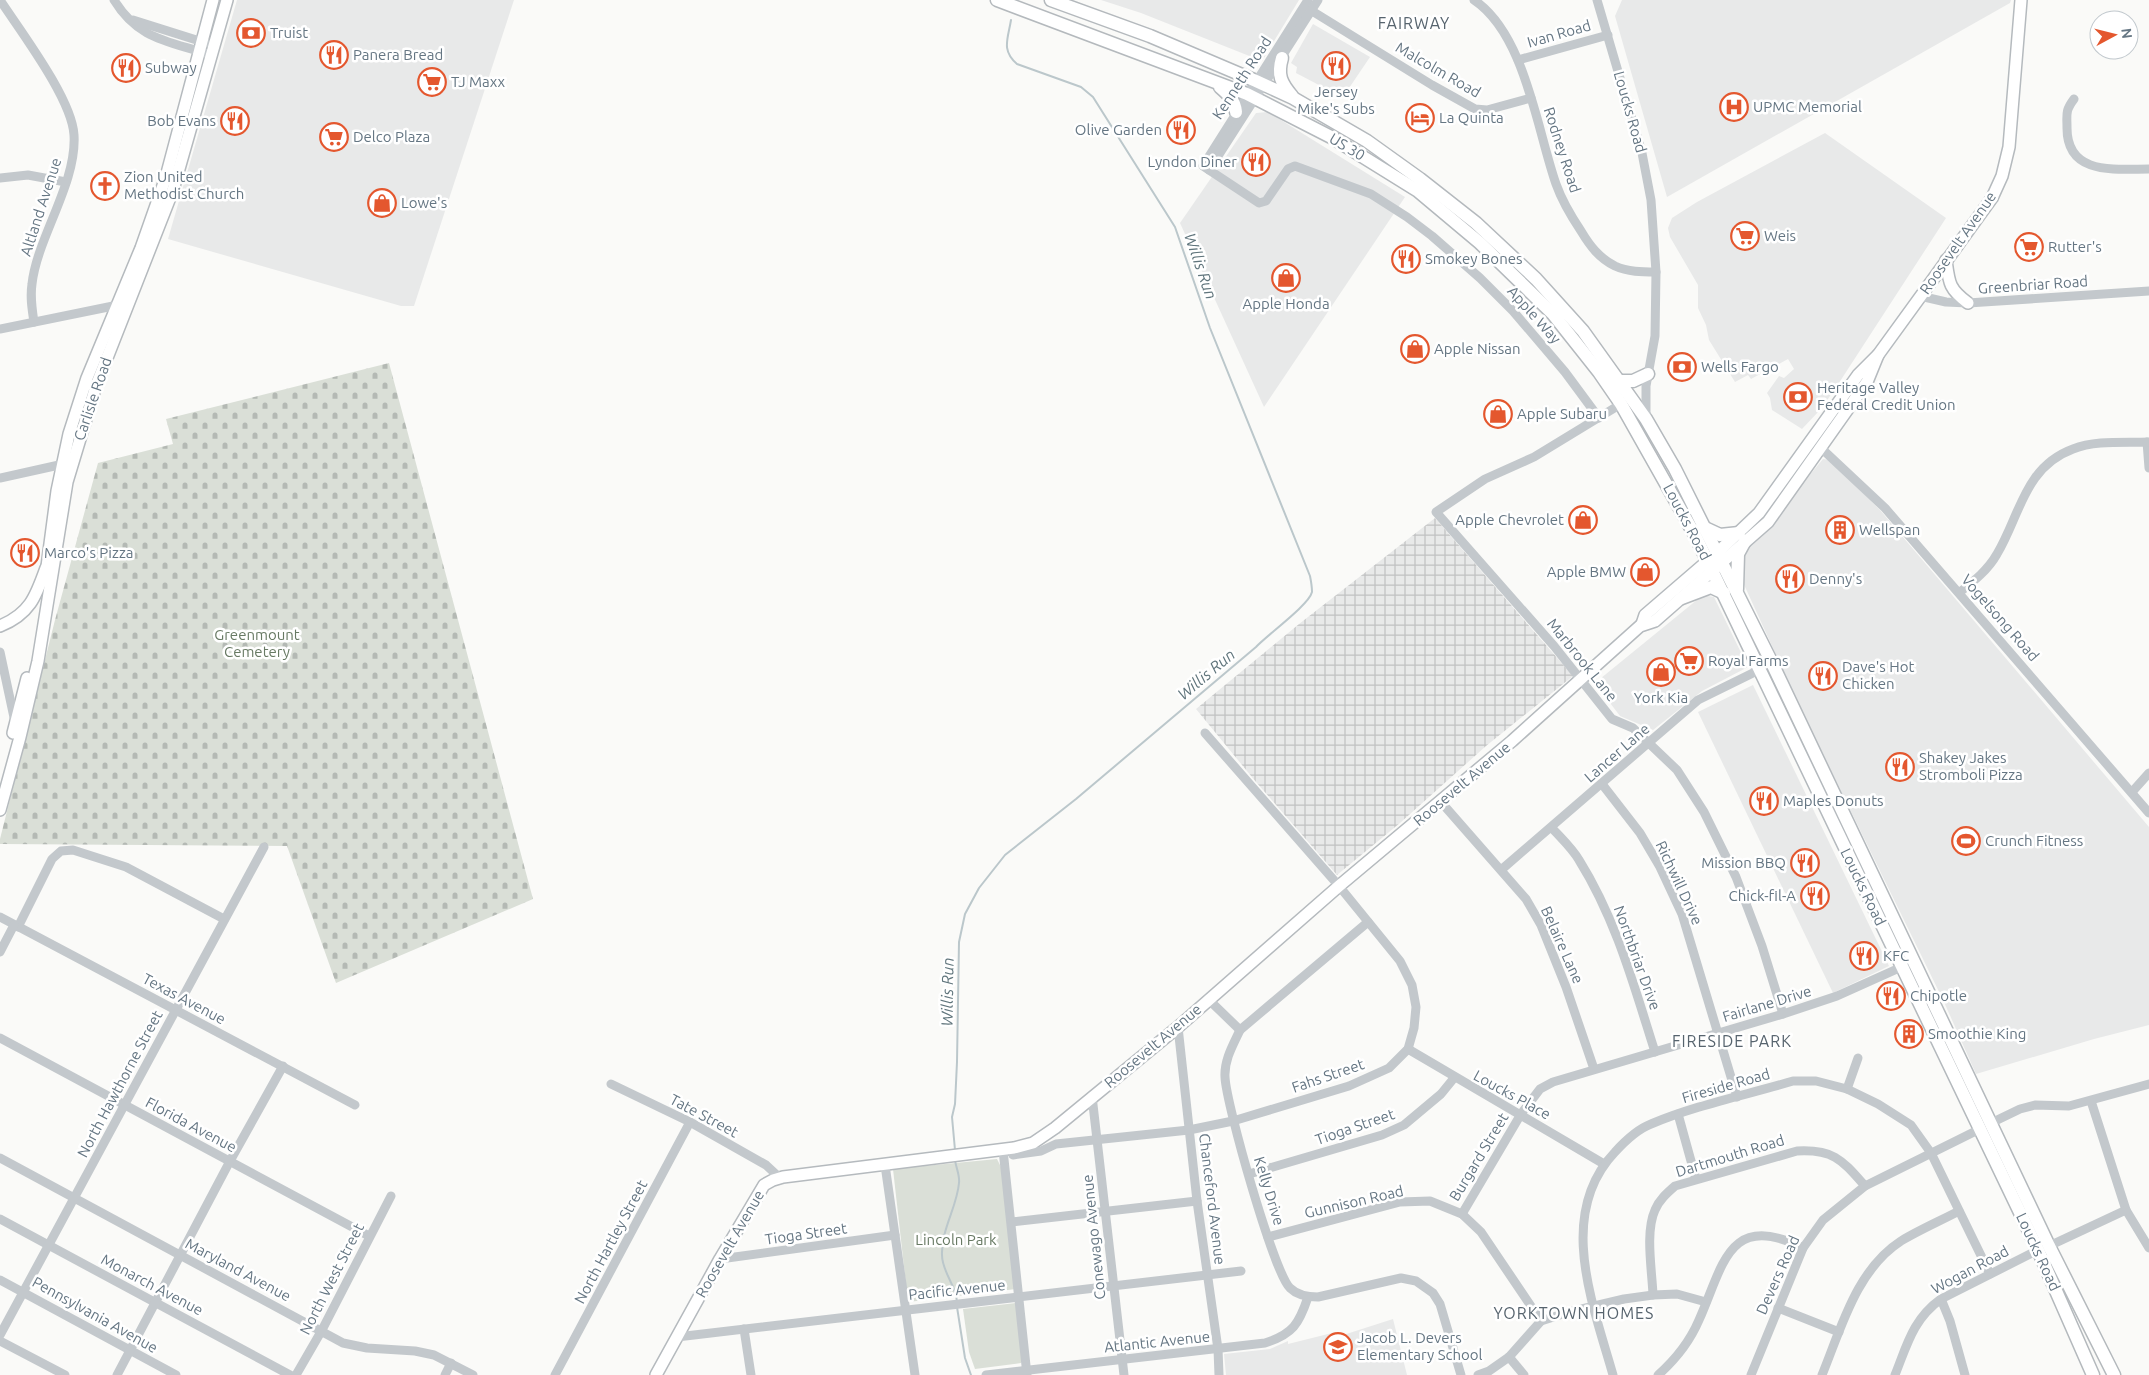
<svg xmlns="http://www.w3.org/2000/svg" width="2149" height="1375" font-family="Ubuntu,sans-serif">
<defs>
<pattern id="industrial-grid" width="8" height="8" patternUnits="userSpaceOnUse" patternTransform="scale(1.25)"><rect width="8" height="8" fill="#e8e9e9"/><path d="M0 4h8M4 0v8" fill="none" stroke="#c0c1c2"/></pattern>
<pattern id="cemetery-stones" width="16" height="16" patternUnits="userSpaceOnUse" patternTransform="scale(1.25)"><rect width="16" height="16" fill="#dadfd7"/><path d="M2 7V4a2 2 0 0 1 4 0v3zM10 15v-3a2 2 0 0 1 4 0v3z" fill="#b4b9b4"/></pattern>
</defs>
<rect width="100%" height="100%" fill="#fafaf8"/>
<!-- built -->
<g fill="#e8e9e9">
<path d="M237,0h277l-100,306h-13l-233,-67z"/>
<path d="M1101,0h198l-37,61 -121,-48z"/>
<path d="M1622,0h389l-1,3 -343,194 -52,-181z"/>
<path d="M1313,24l57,33 -25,37 -5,-3 -2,4 -42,-22 1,-6 -6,-4z"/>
<path d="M1268,112l137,85 -141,210 -84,-184 76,-110z"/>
<path d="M1825,133l121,85 -111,171 -15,21 -18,19 -30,-19 -2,-12 -3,-5 12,-17 5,2 10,-9 -6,-10 -37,20 -3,-4 -13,7 -26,-42 -3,-15 -8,-17v-23l-28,-48 -2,-9 4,-10 25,-16z"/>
<path d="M1823,459l7,1 50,50 269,317v198l-55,14 -118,35 -32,-72 -146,-299 -57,-125 2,-23z"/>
<path d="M1703,595l11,2 34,70 -46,24 -49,39 -33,-14 -25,-33z"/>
<path d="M1753,685l136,281 -56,27 -135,-281z"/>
<path d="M1393,1319l14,56h-181l-2,-21 46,-5 18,-8v3l48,-12 1,5z"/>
</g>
<!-- industrial -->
<path fill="url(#industrial-grid)" d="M1435,518l138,158 -87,70 -86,77 -63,52 -81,-93 -60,-73 103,-85z"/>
<!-- green -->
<g fill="#dadfd7">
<path d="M997,1159l4,8 15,122 -108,13 -15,-133z"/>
<path d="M1016,1303l8,55 -3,5 -46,6 -6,-17 -6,-43z"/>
</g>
<!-- cemetery -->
<path fill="url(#cemetery-stones)" d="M389,363l144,536 -197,84 -49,-137 -287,-2v-5l55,-219 43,-157 75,-19 -7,-25z"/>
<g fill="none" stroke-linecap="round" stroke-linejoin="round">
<!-- stream -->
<g stroke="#bbc7cb" stroke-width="2">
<path d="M955,1150l-3,-33 3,-13 2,-42 2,-120 6,-28 14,-26 26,-33 71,-56 180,-152c11,-12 53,-42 56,-55 0,-5 -1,-11 -2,-16l-100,-248 -35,-101 -82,-130 -12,-10 -64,-23c-16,-14 -9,-25 -6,-44"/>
<path d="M955,1160c1,8 5,15 4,23 -2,24 -18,47 -17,72 0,17 14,30 15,47"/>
<path d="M957,1307l8,51 6,17"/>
</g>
<defs>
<g id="major">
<path d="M1946,260c3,23 3,29 22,43"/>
<path d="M46,574l11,-83 12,-57 18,-56 54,-130 25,-71 47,-177"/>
<path d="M1642,624l3,-9 72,-62 42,-40 99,-138 20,-20 114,-157 10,-22 7,-29 12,-147"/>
<path d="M0,626c30,-12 36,-30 46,-58"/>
<path d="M13,733l14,-55"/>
<path d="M0,810l20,-73 18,-76 29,-179 29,-96 77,-196 54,-190"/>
<path d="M656,1375l64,-116 44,-74 9,-5 10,-3 231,-29 19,-5 22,-15 123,-101 161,-141 173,-145 128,-115 15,-5 113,-99 99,-140 11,-27"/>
</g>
<g id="highway">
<path d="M997,0l250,94 84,43 87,54 62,52 73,71 46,58 22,32 75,133 342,713 55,125"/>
<path d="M1051,0l99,36 106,45 37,17 74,43 53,38 56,44 60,56 47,52 63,88 29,50 95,190 279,587 65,129"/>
<path d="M1282,58c-5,17 -1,25 10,38"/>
<path d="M1220,87c8,7 15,13 16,25"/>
<path d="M1620,381h13l15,-7"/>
<path d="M1705,528l15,7 19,-2"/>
<path d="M1737,589l1,-35 7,-13"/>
<path d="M1682,598l29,-11 13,6"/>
</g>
</defs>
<!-- major casing -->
<use href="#major" stroke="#b5babe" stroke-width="14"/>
<!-- highway casing -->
<use href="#highway" stroke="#b4b9bd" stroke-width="15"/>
<!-- minor -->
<g stroke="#c3c8cc" stroke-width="9">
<path d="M0,0c21,32 72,99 74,135 3,48 -37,103 -42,149 -2,13 0,25 2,38"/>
<path d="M114,0c25,41 56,41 97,55"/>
<path d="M1308,0l-105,166 56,37 7,-2 22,-32 7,-3 76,28 36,23 25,19 48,42 33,33 52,61 34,46"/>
<path d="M1474,0c51,34 63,130 82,184 6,17 15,32 25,47 9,15 18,27 34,35 13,6 27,6 41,6"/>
<path d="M1597,0l45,153 9,47 5,72 -1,64 -9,50v33"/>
<path d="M1312,11l120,74 43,24 12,1 44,-12"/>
<path d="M133,20l73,23"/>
<path d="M1518,60l90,-25"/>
<path d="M2074,99c-9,12 -7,15 -7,29 0,48 49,41 82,41"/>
<path d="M1209,170l109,-170"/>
<path d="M0,178l28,-3 38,7"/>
<path d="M1920,296l26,6 22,1 181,-12"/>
<path d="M0,329l118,-24"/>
<path d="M1621,404l-87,53 -49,22 -49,33 118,134 58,73 21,9 44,42 27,42 32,65 26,69 21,68"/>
<path d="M2147,442l2,26"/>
<path d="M1821,448l64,60 264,305"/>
<path d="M0,478l68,-15"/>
<path d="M1960,592c14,-11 28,-22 37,-38 23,-38 27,-87 76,-105 23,-9 51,-6 76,-7"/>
<path d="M0,652l15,70"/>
<path d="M1602,784l38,49 20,34 22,47 55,183"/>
<path d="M2132,792l17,-19"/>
<path d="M1441,802l85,97 15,26 25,62 28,82"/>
<path d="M1552,828c9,10 20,20 27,32 37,59 55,126 76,192"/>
<path d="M1501,870l197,-170 61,-30"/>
<path d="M0,917l355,188"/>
<path d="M1368,922l-128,108c-7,15 -16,30 -15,47 1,27 49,196 65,211 7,7 18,9 28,9l83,-19 15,3 17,12 7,11 21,71"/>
<path d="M18,927l34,-68 9,-8 12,-1 53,17 98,52"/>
<path d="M0,952l14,-27"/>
<path d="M1208,999l32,31"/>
<path d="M1178,1027l19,174 21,148 1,26"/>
<path d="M0,1038l369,198"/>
<path d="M1408,1049l196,115"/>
<path d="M611,1084l79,38 76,43 14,13"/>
<path d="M1847,1089l11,-31"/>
<path d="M1092,1096l32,279"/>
<path d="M2091,1101l35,109 23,38"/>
<path d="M1678,1114l18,65"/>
<path d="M1991,1123l29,-14 15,-4 34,1 80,-22"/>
<path d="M1003,1150l24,225"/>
<path d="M1013,1155l28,-4 15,-7 133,-14 44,-9 116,-35 40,-18 19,-19 6,-21 2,-21 -4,-22 -12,-24 -61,-75 -134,-153"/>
<path d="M0,1158l343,185 24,5 48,3 19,4 39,20"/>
<path d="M885,1165l30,210"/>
<path d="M1249,1174l133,-39 22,-10 37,-31 13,-16"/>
<path d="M1462,1214l59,-100 19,-25 13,-7 230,-68 54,-18 69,-31"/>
<path d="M0,1219l290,156"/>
<path d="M1012,1222l185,-21"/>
<path d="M1268,1237l132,-35 30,-1 32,13 19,18 60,89"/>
<path d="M2049,1246l77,-36"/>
<path d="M720,1259l175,-24"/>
<path d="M0,1280l176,95"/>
<path d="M1653,1295c-1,-25 -8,-63 2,-85 4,-10 12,-17 20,-24l122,-35c37,-2 45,9 68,35"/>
<path d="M1941,1299l9,22 15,54"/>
<path d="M1778,1308l61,24"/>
<path d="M744,1329l7,46"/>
<path d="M0,1335l264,-488"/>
<path d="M677,1337l564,-66"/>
<path d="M0,1341l65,34"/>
<path d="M1509,1357l15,18"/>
<path d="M117,1375l113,-214 53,-95"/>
<path d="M296,1375l26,-45 69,-134"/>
<path d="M445,1375l6,-12"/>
<path d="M555,1375l135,-253"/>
<path d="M986,1375l279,-32c28,-9 34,-19 43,-46"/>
<path d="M1478,1375l11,-4 20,-14 32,-36 28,-9 55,-13 29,-4 24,-1 29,8"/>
<path d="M1613,1375c-20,-71 -57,-161 2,-223 10,-11 23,-23 36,-28 45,-19 95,-29 142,-43h23l31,8 31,15 33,21 20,28 59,121"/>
<path d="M1658,1375c17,-15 32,-34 41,-55 24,-53 29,-110 104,-72"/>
<path d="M1751,1375l52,-127 20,-28 42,-34 115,-57"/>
<path d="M1822,1375c19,-46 34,-105 79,-134 18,-11 39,-20 58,-30"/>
<path d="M1895,1375c12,-30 18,-56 46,-76l97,-49"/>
</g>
<!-- major -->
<use href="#major" stroke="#fff" stroke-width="11"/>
<!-- highway -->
<use href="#highway" stroke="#fff" stroke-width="12"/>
</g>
<!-- icons -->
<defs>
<symbol id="bank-ring" viewBox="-11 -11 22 22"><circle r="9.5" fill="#fff" stroke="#e4572e" stroke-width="1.5"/><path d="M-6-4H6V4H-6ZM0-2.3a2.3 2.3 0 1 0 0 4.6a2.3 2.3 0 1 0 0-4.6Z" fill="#e4572e"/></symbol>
<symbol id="restaurant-ring" viewBox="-11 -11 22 22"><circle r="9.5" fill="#fff" stroke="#e4572e" stroke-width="1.5"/><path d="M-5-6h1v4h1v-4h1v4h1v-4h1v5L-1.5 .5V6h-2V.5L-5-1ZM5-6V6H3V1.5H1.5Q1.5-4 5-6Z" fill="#e4572e"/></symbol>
<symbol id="supermarket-ring" viewBox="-11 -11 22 22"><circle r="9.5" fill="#fff" stroke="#e4572e" stroke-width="1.5"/><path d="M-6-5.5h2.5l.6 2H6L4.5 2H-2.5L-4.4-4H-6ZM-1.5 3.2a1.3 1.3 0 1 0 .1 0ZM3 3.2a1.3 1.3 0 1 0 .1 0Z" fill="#e4572e"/></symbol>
<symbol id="hospital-ring" viewBox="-11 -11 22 22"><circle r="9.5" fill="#fff" stroke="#e4572e" stroke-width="1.5"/><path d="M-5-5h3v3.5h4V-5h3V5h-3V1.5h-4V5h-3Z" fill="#e4572e"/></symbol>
<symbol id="hotel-ring" viewBox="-11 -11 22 22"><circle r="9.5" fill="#fff" stroke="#e4572e" stroke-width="1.5"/><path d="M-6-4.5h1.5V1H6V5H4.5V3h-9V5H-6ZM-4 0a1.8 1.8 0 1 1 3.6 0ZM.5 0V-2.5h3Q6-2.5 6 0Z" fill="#e4572e"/></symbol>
<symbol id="church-ring" viewBox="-11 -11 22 22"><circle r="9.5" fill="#fff" stroke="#e4572e" stroke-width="1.5"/><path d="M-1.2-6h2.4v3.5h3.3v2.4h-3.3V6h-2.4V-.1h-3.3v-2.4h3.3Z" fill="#e4572e"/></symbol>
<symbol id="shop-ring" viewBox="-11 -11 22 22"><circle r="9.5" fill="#fff" stroke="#e4572e" stroke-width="1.5"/><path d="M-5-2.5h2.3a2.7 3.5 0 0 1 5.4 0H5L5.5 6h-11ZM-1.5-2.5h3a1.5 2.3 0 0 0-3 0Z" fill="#e4572e"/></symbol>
<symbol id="building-ring" viewBox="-11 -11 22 22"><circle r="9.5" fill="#fff" stroke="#e4572e" stroke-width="1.5"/><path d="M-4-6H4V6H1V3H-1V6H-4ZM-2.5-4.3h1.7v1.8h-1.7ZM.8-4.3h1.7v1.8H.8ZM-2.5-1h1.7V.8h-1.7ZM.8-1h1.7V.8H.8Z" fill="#e4572e"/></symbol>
<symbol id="stadium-ring" viewBox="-11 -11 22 22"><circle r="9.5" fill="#fff" stroke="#e4572e" stroke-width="1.5"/><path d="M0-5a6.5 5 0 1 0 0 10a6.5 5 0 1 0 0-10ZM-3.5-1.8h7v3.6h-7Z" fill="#e4572e"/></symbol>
<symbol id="school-ring" viewBox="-11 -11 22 22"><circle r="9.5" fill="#fff" stroke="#e4572e" stroke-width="1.5"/><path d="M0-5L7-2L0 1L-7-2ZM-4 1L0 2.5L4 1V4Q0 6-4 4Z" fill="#e4572e"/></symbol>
</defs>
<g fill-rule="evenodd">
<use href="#bank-ring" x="235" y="17" width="32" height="32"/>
<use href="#restaurant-ring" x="318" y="39" width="32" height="32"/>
<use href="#restaurant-ring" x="1320" y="50" width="32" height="32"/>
<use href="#restaurant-ring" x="110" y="52" width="32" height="32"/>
<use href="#supermarket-ring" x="416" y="66" width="32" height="32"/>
<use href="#hospital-ring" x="1718" y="91" width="32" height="32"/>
<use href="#hotel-ring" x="1404" y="102" width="32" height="32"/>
<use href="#restaurant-ring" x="219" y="105" width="32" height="32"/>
<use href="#restaurant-ring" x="1165" y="114" width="32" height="32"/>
<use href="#supermarket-ring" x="318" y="121" width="32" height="32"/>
<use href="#restaurant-ring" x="1240" y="146" width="32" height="32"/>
<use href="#church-ring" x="89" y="170" width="32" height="32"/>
<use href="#shop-ring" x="366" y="187" width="32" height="32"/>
<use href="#supermarket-ring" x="1729" y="220" width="32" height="32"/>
<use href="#supermarket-ring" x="2013" y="231" width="32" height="32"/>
<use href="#restaurant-ring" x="1390" y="243" width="32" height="32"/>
<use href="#shop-ring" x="1270" y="262" width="32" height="32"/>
<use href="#shop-ring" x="1399" y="333" width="32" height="32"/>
<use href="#bank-ring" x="1666" y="351" width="32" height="32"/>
<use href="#bank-ring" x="1782" y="381" width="32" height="32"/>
<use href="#shop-ring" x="1482" y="398" width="32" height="32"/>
<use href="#shop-ring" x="1567" y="504" width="32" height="32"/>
<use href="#building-ring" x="1824" y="514" width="32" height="32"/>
<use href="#restaurant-ring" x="9" y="537" width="32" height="32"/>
<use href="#shop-ring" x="1629" y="556" width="32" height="32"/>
<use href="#restaurant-ring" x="1774" y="563" width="32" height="32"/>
<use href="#supermarket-ring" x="1673" y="645" width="32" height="32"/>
<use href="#shop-ring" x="1645" y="656" width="32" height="32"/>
<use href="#restaurant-ring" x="1807" y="660" width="32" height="32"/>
<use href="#restaurant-ring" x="1884" y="751" width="32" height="32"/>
<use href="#restaurant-ring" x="1748" y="785" width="32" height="32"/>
<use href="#stadium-ring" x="1950" y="825" width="32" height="32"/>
<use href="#restaurant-ring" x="1789" y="847" width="32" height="32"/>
<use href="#restaurant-ring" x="1799" y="880" width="32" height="32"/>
<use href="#restaurant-ring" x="1848" y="940" width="32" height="32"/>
<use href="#restaurant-ring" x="1875" y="980" width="32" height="32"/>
<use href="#building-ring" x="1893" y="1018" width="32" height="32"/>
<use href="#school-ring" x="1322" y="1331" width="32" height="32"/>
</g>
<g text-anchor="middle" stroke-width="5" stroke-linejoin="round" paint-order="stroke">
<!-- poi labels -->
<g font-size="15" fill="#657683" stroke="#fff" text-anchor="start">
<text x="270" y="38">Truist</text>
<text x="353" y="60">Panera Bread</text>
<text x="145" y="73">Subway</text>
<text x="451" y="87">TJ Maxx</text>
<text x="1336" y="97" text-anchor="middle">Jersey<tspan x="1336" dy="17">Mike's Subs</tspan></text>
<text x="1753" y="112">UPMC Memorial</text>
<text x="1439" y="123">La Quinta</text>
<text x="216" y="126" text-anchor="end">Bob Evans</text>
<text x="1162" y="135" text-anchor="end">Olive Garden</text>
<text x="353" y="142">Delco Plaza</text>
<text x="1237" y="167" text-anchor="end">Lyndon Diner</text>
<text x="124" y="182">Zion United<tspan x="124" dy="17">Methodist Church</tspan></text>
<text x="401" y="208">Lowe's</text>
<text x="1764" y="241">Weis</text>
<text x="2048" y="252">Rutter's</text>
<text x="1425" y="264">Smokey Bones</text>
<text x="1286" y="309" text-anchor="middle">Apple Honda</text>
<text x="1434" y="354">Apple Nissan</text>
<text x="1701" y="372">Wells Fargo</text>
<text x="1817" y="393">Heritage Valley<tspan x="1817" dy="17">Federal Credit Union</tspan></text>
<text x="1517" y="419">Apple Subaru</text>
<text x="1564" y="525" text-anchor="end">Apple Chevrolet</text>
<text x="1859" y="535">Wellspan</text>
<text x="44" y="558">Marco's Pizza</text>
<text x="1626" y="577" text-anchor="end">Apple BMW</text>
<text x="1809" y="584">Denny's</text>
<text x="1708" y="666">Royal Farms</text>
<text x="1842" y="672">Dave's Hot<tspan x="1842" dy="17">Chicken</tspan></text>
<text x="1661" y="703" text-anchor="middle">York Kia</text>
<text x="1919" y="763">Shakey Jakes<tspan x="1919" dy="17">Stromboli Pizza</tspan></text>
<text x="1783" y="806">Maples Donuts</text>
<text x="1985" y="846">Crunch Fitness</text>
<text x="1786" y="868" text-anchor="end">Mission BBQ</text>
<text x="1796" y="901" text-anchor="end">Chick-fil-A</text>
<text x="1883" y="961">KFC</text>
<text x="1910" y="1001">Chipotle</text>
<text x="1928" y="1039">Smoothie King</text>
<text x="1357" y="1343">Jacob L. Devers<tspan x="1357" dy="17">Elementary School</tspan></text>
</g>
<!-- street labels -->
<g font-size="15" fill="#657683" stroke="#fff">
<text transform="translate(1559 34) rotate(-16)" y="5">Ivan Road</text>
<text transform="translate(1438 70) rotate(30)" y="5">Malcolm Road</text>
<text transform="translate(1242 78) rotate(-57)" y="5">Kenneth Road</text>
<text transform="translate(1630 112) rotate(74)" y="5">Loucks Road</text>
<text transform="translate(1347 147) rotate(31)" y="5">US 30</text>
<text transform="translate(1562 150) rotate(72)" y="5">Rodney Road</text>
<text transform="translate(41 207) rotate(-72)" y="5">Altland Avenue</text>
<text transform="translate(1958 243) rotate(-55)" y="5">Roosevelt Avenue</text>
<text transform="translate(2033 285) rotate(-4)" y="5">Greenbriar Road</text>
<text transform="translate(1534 315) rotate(48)" y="5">Apple Way</text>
<text transform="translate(93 399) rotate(-71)" y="5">Carlisle Road</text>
<text transform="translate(1687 522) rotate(62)" y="5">Loucks Road</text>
<text transform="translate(2000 618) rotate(49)" y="5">Vogelsong Road</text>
<text transform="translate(1582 660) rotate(51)" y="5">Marbrook Lane</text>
<text transform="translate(1617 753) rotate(-41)" y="5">Lancer Lane</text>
<text transform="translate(1462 784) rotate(-40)" y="5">Roosevelt Avenue</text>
<text transform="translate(1679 883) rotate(65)" y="5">Richwill Drive</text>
<text transform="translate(1863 887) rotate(64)" y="5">Loucks Road</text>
<text transform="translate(1562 945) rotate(66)" y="5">Belaire Lane</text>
<text transform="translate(1637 958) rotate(70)" y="5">Northbriar Drive</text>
<text transform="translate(184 999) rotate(28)" y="5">Texas Avenue</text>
<text transform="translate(1767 1004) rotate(-17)" y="5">Fairlane Drive</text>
<text transform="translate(1153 1046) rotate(-40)" y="5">Roosevelt Avenue</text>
<text transform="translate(1328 1076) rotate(-19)" y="5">Fahs Street</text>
<text transform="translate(120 1084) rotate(-62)" y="5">North Hawthorne Street</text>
<text transform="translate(1726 1086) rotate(-16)" y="5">Fireside Road</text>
<text transform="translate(1512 1095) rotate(29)" y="5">Loucks Place</text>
<text transform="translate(704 1116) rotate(28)" y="5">Tate Street</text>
<text transform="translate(191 1125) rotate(28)" y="5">Florida Avenue</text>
<text transform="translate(1355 1127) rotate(-19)" y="5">Tioga Street</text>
<text transform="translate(1730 1156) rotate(-17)" y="5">Dartmouth Road</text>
<text transform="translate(1479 1157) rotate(-59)" y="5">Burgard Street</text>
<text transform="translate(1269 1191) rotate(73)" y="5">Kelly Drive</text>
<text transform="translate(1212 1199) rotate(83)" y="5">Chanceford Avenue</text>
<text transform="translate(1354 1202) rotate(-13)" y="5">Gunnison Road</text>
<text transform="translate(806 1234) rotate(-8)" y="5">Tioga Street</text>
<text transform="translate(1094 1237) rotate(-96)" y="5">Conewago Avenue</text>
<text transform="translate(611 1242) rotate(-62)" y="5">North Hartley Street</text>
<text transform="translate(730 1244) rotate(-60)" y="5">Roosevelt Avenue</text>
<text transform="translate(2038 1252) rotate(65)" y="5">Loucks Road</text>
<text transform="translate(238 1270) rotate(28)" y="5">Maryland Avenue</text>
<text transform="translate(1970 1270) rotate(-28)" y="5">Wogan Road</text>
<text transform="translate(1778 1275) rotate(-66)" y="5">Devers Road</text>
<text transform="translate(332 1279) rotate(-63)" y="5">North West Street</text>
<text transform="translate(152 1285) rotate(28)" y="5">Monarch Avenue</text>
<text transform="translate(957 1290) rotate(-6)" y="5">Pacific Avenue</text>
<text transform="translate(95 1315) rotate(29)" y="5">Pennsylvania Avenue</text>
<text transform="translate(1157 1342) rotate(-6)" y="5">Atlantic Avenue</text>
</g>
<!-- park labels -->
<g font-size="15" fill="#687a64" stroke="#fff">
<text x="257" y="640">Greenmount<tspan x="257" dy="17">Cemetery</tspan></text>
<text x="956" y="1245">Lincoln Park</text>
</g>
<!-- neighbourhood labels -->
<g font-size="16" letter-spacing="1" fill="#57646e" stroke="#fff">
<text x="1414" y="29">FAIRWAY</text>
<text x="1732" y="1047">FIRESIDE PARK</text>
<text x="1574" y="1319">YORKTOWN HOMES</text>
</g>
<!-- water labels -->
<g font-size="16" font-style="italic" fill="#60757c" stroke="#fff">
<text transform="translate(1201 266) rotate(71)" y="6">Willis Run</text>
<text transform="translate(1206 674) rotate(-40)" y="6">Willis Run</text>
<text transform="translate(947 992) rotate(-89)" y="6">Willis Run</text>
</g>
</g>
<!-- north arrow -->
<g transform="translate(2114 35) rotate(83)"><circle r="24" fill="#ffffff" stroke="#c1c8cd"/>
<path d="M0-4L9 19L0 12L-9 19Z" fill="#e4572e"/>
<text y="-8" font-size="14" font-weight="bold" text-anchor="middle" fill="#657683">N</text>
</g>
</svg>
